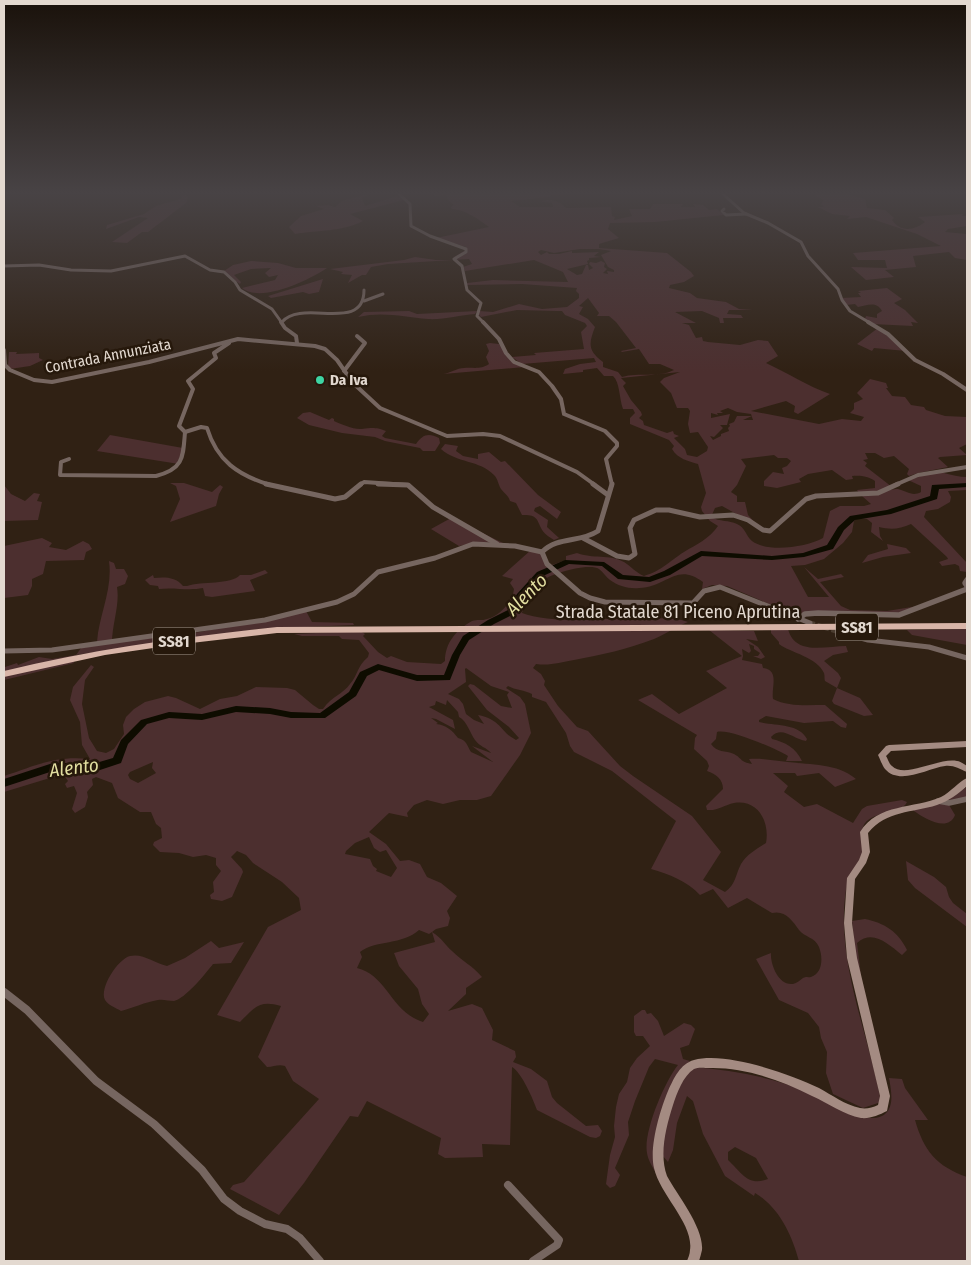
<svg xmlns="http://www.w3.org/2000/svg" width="971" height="1265" font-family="'Fira Sans Condensed',sans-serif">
<rect width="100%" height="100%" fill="#302114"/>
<!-- green -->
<g fill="#4c2f2f" fill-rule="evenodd">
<path d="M431,194h139l-19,1 -1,2 -39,4 9,6h33l-1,-4 -13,-2c13,-2 18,-2 27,7l45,-1 1,9 3,1 -1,3 18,-4 -3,-7h21l3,-5h30l-2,3h14l-2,-3 10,1 6,5 8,-1 7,6 -69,7 -45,1 -2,6 11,9 -20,6v4l68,5 24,19 3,4 -10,6 -14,3 -1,3 21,5 7,5 29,4 13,7 14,1h-24l-2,4 14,1 2,3h-20l1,5h-4l-1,-5 -17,-7 -27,1 21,11h-14l7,2 7,13 6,-1 1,4 5,1 32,3 18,-5 10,1 10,15 -12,7c22,10 41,23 64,31l-32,20 -4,-2 1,-6 -9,-5 -35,10 68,13 23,-5 19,2 3,-4 -14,-4 4,-4v-6l9,-4 -6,-6 13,-14 16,4 2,5h-2l6,8 13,1 6,8 13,2 2,3 19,6 22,1 -1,10 1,17 -8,4 8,7 -27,2 -2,1 10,9 -30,6 -9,3 -2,-2 2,-5 -15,-13 -10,2 -9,-5h-10l3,6 -5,1 4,3 -2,3 27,21 -16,5 -17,1 -2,-3 18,-2v-7c-6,-5 -16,-6 -23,-5l1,3 -7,1 -14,-10 -24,4 -9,5 2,3 -24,6 -13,-2v-5l9,-9 11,2 -2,-6 5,-2 4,-5 -4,-3h-9l-4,-3 -33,4 5,7 -9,19 -6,7 6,4v6h8l3,13 10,11 -36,-20 -7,2 -4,9c9,5 18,3 26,7 8,3 9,12 15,17 16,12 55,6 71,-3l7,-27 10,-5h24l7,-2 -9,-8c6,-1 33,-8 36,-7 9,2 14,8 23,3v-6l-13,-6c11,-3 25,-9 36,-7 8,2 15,4 23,4v13l-19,1 3,6 -1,5 -12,7 -12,2 -2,6 43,46v9l-7,-1 -1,-5 -4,-2 -13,2 -3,-4 9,-3 -1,-2 -36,-33c-11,5 -20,6 -32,3l1,9 3,5 -12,-9 1,-9 -5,-4 -9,-1 -4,3 -2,11 -9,11 -19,16 -19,6 -14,1 17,31h21l-25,-30 14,12 23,-5 3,3 -24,5 21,24 9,4 37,1 31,-5 -23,8 -105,-1 -63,-27 -15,-1 -10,4 1,-7c-27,-20 -35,5 -64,6 -10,1 -21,-2 -29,-8 -4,-3 -7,-8 -11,-11 -12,-7 -56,7 -65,17 -2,1 -11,24 -12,27 19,8 62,8 83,6 9,0 19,-3 27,1 17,-1 41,-4 56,2 -11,4 -22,12 -34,17 -26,10 -53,16 -80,21 -14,2 -23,6 -38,4l-3,4 8,6 4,7 -1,4 14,21 19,21 11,4 32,35 13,10 59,40 29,36 -18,28 22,12c11,-8 10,-16 16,-28 6,-10 16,-15 25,-21 4,-21 -8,-44 -32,-40 -10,2 -16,8 -27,7l-1,-4 17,-17c0,-10 -7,-15 -16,-18l2,-5 -2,-5 -13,-12 1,-11 2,-3 -59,-35 14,-6 27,20 48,-26 -21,-17 36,-15 -33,-26 45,1 4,10 -12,-2 12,8 7,10 -4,2 -8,-3h5l2,-3 -6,-4v-3l-5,-2 2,7 -2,2 -7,-4 1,7 -1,4 20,4 1,4c17,2 8,19 10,31 15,8 35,6 52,6l22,19 -1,4 -5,-1 -8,-6 -29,2 -38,-7 -7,4v2c16,4 40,1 48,17l-1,2c-13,-2 -24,-16 -35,-4l1,2c13,3 24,9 30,22h-16l2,-5c-11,-7 -60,-28 -71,-24l-1,7 -5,5c6,9 14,6 23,10 9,5 6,8 18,10l-3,-5c14,-1 26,2 39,3 23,3 49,1 68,17l-21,8 -16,-14 -22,3 -2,-3h-22l15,13 -4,6 20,15 13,-3 36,19 9,-14 5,-3 35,-6 5,2c-5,13 -38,8 -44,25 -3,8 3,18 1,26 -2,12 -16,22 -18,37 -11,71 23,144 35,212l-18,6 -30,-14 -7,-21 1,-21 -6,-14 -2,-11 -11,-14 -29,-13 -23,-41 15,-6c-1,10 7,33 22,31 4,-1 7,-4 10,-6 5,-2 3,0 8,-1 12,-4 12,-20 8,-30 -4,-10 -15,-10 -20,-17 -7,-10 -14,-20 -27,-17l-25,-15 -19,10 -15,-19 -13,6c-13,-14 -31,-21 -49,-26l25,-48 -64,-50 -38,-19 -4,-6 -4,-13 -20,-31 -14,-5v-3c-7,-4 -17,-4 -24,-8l-2,2 14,9 5,7 6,29 -11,22 -29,41 -14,4h-17l-17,4 -16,-4 -13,5 -7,8 1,4 -19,-4 -20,19 17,12 14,17 9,-1 11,4 7,13 14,6 16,13 -10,15 3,7 -2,8 -12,3 -4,3c11,7 12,12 20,19 10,10 21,15 30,26l-16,11v6l-18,17 24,-7 10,4 11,22 -1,10 23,11 1,6 -3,5 18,7 16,12 5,16 5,6 29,23 12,-1 4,6 -2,5 -4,2 -6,-1 -53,-27c-4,-11 -15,-37 -25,-43l-2,78 -28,-1 1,13 -38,1 -7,-4 3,-16 -74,-37 -9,16 -8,-1 -46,67 -25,32 -49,-26 3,-4 11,-3 75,-83 -26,-18 -8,-15c-7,-2 -11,1 -18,1l-9,-10 23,-51c-22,-6 -26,1 -41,16l-23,-7 51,-88 33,-17 -2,-12 -17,-16 -29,-19 -7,-8 -9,-4 -6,6 11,12 1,3 -11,25 -10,4 -11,-2 -1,-4 4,-3 -1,-10 8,-11 -5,-6v-7l-10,-3 -13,2 -14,-4 -19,-1 -7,-7 1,-3 8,-4 -1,-10 -5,-4 -5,-12h-11l-22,-14 -6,-15 -16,-6 -4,2 1,6 -6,7 1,5 -3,10 -10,6 -3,-4 5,-16 -3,-7 -7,2 -2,-4 3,-3 -5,-7 -59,18v-16c31,-10 51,-21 86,-17l-8,-14 -2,-23 -10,-22 3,-13 18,-22 3,2 -9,13 -3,24 7,34 8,13 9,2 8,-4 10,-15 -1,-9 3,-8 8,-8 11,-7 23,-6 8,2 24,11 20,-10 17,-3 19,-9 31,1 8,2 18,15 6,4h4c9,-13 20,-15 27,-25 8,-9 7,-18 18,-27l1,-4 -10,-13 -17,-1 -3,-3h-37l-8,-2 66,-3 5,3 -2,2 15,16 9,6 4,-2 16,6 34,2 4,-3c0,-18 11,-31 27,-40 5,-2 10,0 15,-2 13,-3 26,-18 27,-30l-4,-6 3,-4 -11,-3 29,-26 9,2 9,14 17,-6v-4l11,-3c15,6 33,1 47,9 7,4 12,11 20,14 19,-6 24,-14 40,-24 13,-8 25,-13 34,-26l-8,-5 -8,-10 -1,-4 5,-14 -8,-29c-10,-3 -20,-5 -26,-15l2,-3 -5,-6 -39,-16v-6l5,-5 -2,-4h-10c-4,-11 -3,-27 -10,-33h-9l-7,-8 -14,2v2l-20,2 2,-5 15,-5 16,-2 -2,-4 -72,6 -10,-7 24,-2 -2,-2 50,-4 -3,-17 6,-6 -2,-3 -20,-8 -3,-4h-5l-40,-1 -36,7 -3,-3 1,-3 14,1 26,-8 23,5 25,-2 12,-9v-4l-3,-3 1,-3 -55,-4 -55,1v-2l26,-3 75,2 -5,-10 -29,-12 -69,11 -2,-4 9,-3 -3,-5 -81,5 -17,3 -5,8h-4l-14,8 4,-8 -11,-1 2,-2 -13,-3 74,-9 11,-3 21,3h17l1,-3 10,-6 3,1 -1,-5 -30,-9 53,-11c-11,-8 -23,-17 -37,-18l-1,-2 3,-2 -6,-5 -2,-5 -10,1zM580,249h19l12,2 -10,4 7,12 6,3v2l-7,-1 1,3 -5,-1 4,-4 -3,-2 1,-4 -4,-2 -5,2 -6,-1 -1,2 4,4 -4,2 -1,-5h-2l-4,9 -5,1 -10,-6 21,-5 -1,-3 2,-1v-2l12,-1 -7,-1 5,-4 -27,1v-2l-13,3h-10l-2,-2 -6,3 -3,-3 3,-2 13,3zM588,298l11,15 -2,3h12l7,6 20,26 -15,3 1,1 17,-3 10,15h11l14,6c-16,8 -35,2 -52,7l-4,-5 -15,-5v-5c-16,-12 -14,-19 -8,-35l-7,-8 -9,-5 4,-7 -4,-1zM680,372l-16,6 -4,4 11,11 6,15h11l2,3 -2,13 2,9 8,-1 10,15 -1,4 -10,6 -10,-2 -2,-6 -11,-11 5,-2 -5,-2 -1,-3 -6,2 -23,-8 -1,-4 -4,-3 3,-3 -1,-3 -10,-12 -8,-14 3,-3 -5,-5zM728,408l9,4 14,2 2,6h-10l9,-4h-15l-3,6 -5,2 1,2 -2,2 1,3 -8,3v2l-8,4 -3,-4 4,1 9,-9 -3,-3h7l3,-11 -19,4v-5l7,2 -1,-2h6l-3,-2zM466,668l25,18 18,6 -2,3 5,13 -11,-2 -27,-21 -4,-1 -2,2 19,24 22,17 10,11 -3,2c-17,-9 -14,-20 -38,-25l6,9 -10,-4 -8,-6 -3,-10 -4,-5 -11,-5 18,-12 -1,-13zM447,700l11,12 1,5c8,4 11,16 16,23 5,7 11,7 16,13l-19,-7 21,16 -22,-10c-4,-6 -4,-12 -13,-14 -6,-8 -12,-13 -22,-14l2,-1 -7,-5 5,1 19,10 -2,-9 -24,-13 6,-2 1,-4 10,4zM153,762l-1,6 4,5 -18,10 -8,-4 -2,-4 2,-3zM369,837l5,11 6,4 6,-2 11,18 -6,9 -15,-6 1,-2 -4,-3 -3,-7 -25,-5 1,-3 9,-8zM419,930l10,4 3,-2 3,10 -41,11 5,13 19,23 4,15 7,10 -6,8c-32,-10 -36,-47 -66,-54l5,-11 -2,-5c15,-12 43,-7 59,-22z"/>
<path d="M816,194h31l18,5 2,9 18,2 9,8 -2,2c8,12 22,11 33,2l-7,-5 45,-3 -1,2h5v10l-19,3 -3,3 22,2v26l-12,-2 -6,-6 -36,4 3,11 -31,3 9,7 -28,3 -15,-13 36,1 -2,-8h-27l-5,-7 88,-7 -24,-12 -51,-17 -19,2 3,-3 -18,-2 -14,-7h6l-3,-3 3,-4 -7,-3z"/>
<path d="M186,195l2,3 -2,5 -38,29h-6l-15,11 -15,-1 36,-24 -9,-1 -33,12 1,-4 37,-11 12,-8 24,-7 2,-1 -1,-2z"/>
<path d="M363,195h4l-5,3 3,8 32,-10 7,4 -54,14 13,7c-21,11 -45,9 -68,13l-6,-7 12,-11 23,-7 -8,-3 12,-1 7,2 7,-6z"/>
<path d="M251,261l27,2 18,5h31c-16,11 -66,36 -85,20l33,-8 3,-5 -9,2 -4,-4 6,-5 -20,1 -17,6 7,7 -1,2 -12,-8 -4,-5 9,-6z"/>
<path d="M323,279l-4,13 -10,2 -6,-2 -32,6 -3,-2z"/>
<path d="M887,288l15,11 -8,4 11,7 13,13 -7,-1 2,4 -41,-2 -7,-5 1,-3 11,2v-4l5,-3c-5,-10 -15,-6 -24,-4l-3,-3 -9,1 -4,-7 19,-1 -3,-4h3l-3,-2z"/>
<path d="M409,311l8,3 60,-3 -2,3c-15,1 -32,6 -47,5 -24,-2 -45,-8 -70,-2l6,-5z"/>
<path d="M878,328l11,7 17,16 -32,-3 -2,3 -15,-7z"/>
<path d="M490,343l9,1 13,18 12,5 -81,7c7,-1 14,-6 21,-6 9,-1 16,2 25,-4l-3,-7 3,-6 -3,-7z"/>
<path d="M9,352h8l-1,2 23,-1v5l4,2 -13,6 -20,3 -2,-4z"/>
<path d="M310,412l19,8 3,-2 2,1v2c7,3 20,9 28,8 10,-1 13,-2 24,2l-4,5 3,2 31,6c6,-9 12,-12 23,-6l1,5 -5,8h-12l-3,-3 -35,-7 -10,-4 -33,-4 -33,-8 -12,-7 6,-5z"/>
<path d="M110,435l73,13 -4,16 -82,-13z"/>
<path d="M445,444l13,2 -2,5 7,5 15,3v-5l11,-2 12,10 4,-1 33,34 23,17 -4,7 -17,-13 -5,2 -1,3 14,9 -1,7 12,11 -5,2c-5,-3 -11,-7 -13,-12 -5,-11 -5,-13 -19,-13l-6,-12 -6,-2c-2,-6 -5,-7 -9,-12 -3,-5 -3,-10 -7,-14 -14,-15 -38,-12 -53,-26z"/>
<path d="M170,483h14l28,9 8,-7 3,2 -4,7 -3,12 -46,16 10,-23 -4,-13z"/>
<path d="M4,485l7,9 14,7 9,-8 6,1 -3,7 5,1 -4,18 -34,1z"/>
<path d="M451,518l52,25 -25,-1 -19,4 -28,-17z"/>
<path d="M42,538l10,5 -3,4 17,3 17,-9 6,3 3,5 -6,3 -2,8 -38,1 -3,13 -11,5v7l-4,9 -24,3v-52z"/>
<path d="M887,544l19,4 5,5 -28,4 -21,6 6,-8 20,-6z"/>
<path d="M109,561l5,2 2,6h8l4,7 -3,8 -8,3c3,18 -5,37 -5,56l88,-11 106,-21 6,11 41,1 1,2 -96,4 -182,26 -3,6 1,2 -70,17 1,-13 12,-4 1,2 21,-8 13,2 24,-4 8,-11 13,-2c2,-27 16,-53 12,-81z"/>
<path d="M265,570l3,3 -18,7 5,11 -43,6 -7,-1 -2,-8c-15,3 -29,-1 -44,1l-1,-3 -8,-1 -5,-5 8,-5 1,3c11,-1 22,-1 29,8h4c14,-5 44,-1 53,-11h11z"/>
<path d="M788,629c7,27 38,17 58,17l2,6 -15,3 -9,6 14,12 3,5 -4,10 23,10 13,17 -9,1 -30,-12 -2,-3 5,-13 -12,-7c-1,-2 0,-5 -1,-8 -7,-16 -33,-20 -45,-29v-2l-8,-9v-3z"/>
<path d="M967,629v16l-55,-10 -5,-5z"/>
<path d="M967,787v11l-18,7 6,10c-7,18 -31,3 -41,-4v-3l37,-11z"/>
<path d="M906,861l28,16 12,10 3,10 4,6 14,11v13l-52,-39 -7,-8z"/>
<path d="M865,919c19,4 33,12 42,31l-5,5c-14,-11 -29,-26 -45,-12l4,33 -4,-5 -5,-50z"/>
<path d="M211,941l8,7 25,-6 -13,21 -18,1c-7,9 -28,35 -39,37 -5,0 -11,-2 -16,-1 -13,2 -25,8 -37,11 -5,-3 -13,-6 -16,-11 -6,-12 13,-41 25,-44 13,-3 24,7 37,10l18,-8z"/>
<path d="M642,1010h3l2,4 4,-1 7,8 6,15 20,-13 7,2 4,4 -6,16 -9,3 3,11 7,2 -13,16 -20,98c-4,-7 -9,-15 -10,-22 -4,-21 18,-72 31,-88l-23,-6 -6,8 -14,34 -7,21 1,13 -14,33 5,7 -5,11 -5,2 -4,-4 4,-29 5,-18 -1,-11 2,-19 3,-13 8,-12 3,-14 7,-10 13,-12 -7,-10h-7l-2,-4v-16z"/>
<path d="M693,1067c39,3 77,10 113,24 16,6 53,29 68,27 22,-2 18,-24 15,-40l13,1 3,9 23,32h-13c9,31 21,46 52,57v84h-168c-7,-26 -20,-54 -44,-68l-1,3 -29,-20 -22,-42 -10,-33 -6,-5 -10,27 -4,27 -5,12 -6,-7 2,-21 13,-50zM735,1147l21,11 12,21c-20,8 -26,-6 -40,-19v-8z"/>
</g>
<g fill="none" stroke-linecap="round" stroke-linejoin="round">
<!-- river -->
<path fill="#0e0c00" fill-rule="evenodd" d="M967,483v4l-28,2 -2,10 -46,15 -36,6 -11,10 -11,19 -29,8 -32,3 -70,-4 -32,19 -20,7 -32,-3 -16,-13 -33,-2 -26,12 -19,21 -10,17 -20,10 -25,16 -9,15 -10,25 -33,1 -38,-11 -12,6 -11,20 -31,22h-34l-21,-4 -34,-2 -34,8 -33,-2 -22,6 -19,20 -7,19 -24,8h-44l-49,16v-8l49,-16h43l17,-5 8,-18 20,-20 28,-8 33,2 34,-8 34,2 21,4 29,1 29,-21 11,-20 18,-8 39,11h27l8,-20 11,-19 25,-16 20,-10 9,-16 20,-22 28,-12 39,2 19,13 26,2 15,-6 37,-20 71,5 31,-3 24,-8 11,-18 12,-11 37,-6 43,-14 2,-11z"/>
<!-- minor-tunnel -->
<path stroke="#4b3d30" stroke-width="5" stroke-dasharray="5 2.5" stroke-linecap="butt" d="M810,623l29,9"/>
<!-- minor-far4 -->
<g stroke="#766660" stroke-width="3">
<path d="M399,194l11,10 1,22 19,10 36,13v3l-12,7 8,7 5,24 14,13 -4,13 7,7"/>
<path d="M723,194l21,19 24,10 33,19 7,14 30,33 4,11 8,11 20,12"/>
<path d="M724,209l-2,2 4,4 20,-1"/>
<path d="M4,266l35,-1 32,5 40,1 74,-15 25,14 14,2 11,10 5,8 32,19 10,14"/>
<path d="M364,301l19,-7"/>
<path d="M282,322c20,-24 82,12 82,-32"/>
</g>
<!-- minor-far3 -->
<g stroke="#766660" stroke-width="4">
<path d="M281,322l4,6 11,8 1,7"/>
<path d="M483,322l16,17 7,14 8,9 25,10 13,14 9,13 3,15 41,17 12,12v3l-11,13 6,26"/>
<path d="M868,322l20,12 27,26 28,14 24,16"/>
<path d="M229,343l-15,10 2,5 -28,23 5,8 -14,37 6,6 16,-5 6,1c10,33 31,47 63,57"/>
<path d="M4,350l1,15 5,5 24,10 18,2 97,-20 89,-23 77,7 10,3 12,11 16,23 27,25 67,28 36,-2 17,2 77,36 18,13"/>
<path d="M344,371l21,-28 -8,-7"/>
<path d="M69,459l-8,3 -1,13 96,1c28,-7 27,-19 29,-44"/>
<path d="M360,485l4,-3 44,3"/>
<path d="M895,485l23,-10 49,-8"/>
</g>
<!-- minor-far2 -->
<g stroke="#766660" stroke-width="5">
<path d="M266,484l69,15 10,-2 16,-13"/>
<path d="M378,484l30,1 25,22 64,37"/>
<path d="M593,484l15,11"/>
<path d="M583,538l34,18 12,2 6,-4 -5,-26 4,-8 22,-10h13l31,7 33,-2 15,5 15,10 7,1 36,-32 10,-3 62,-3 20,-9"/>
<path d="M542,552c16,-16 38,-9 56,-21l14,-47"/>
<path d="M542,552l5,12 33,29 10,5 15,4 88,1 11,-12 16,-4 90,36"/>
<path d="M839,632l29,8 61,7 38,11"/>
<path d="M4,651l48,-1 213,-30 72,-18 17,-8 24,-22 57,-14 38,-14 42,2 27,6"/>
</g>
<!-- minor-far1 -->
<path stroke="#766660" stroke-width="5.5" d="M938,801l11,2 18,-4"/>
<!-- minor -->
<g stroke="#766660" stroke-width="8">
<path d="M4,992l23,18 69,71 58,43 48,46 22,29 16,12 25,13 22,5 13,9 20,23"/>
<path d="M508,1185l51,55 -2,5 -24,16"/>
</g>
<!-- tertiary -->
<g stroke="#766660" stroke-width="5.5">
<path d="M967,580l-2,3 2,3"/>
<path d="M798,619l7,-5 13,-1 81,2 68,-26"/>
</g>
<!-- secondary -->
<g fill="#a48b82" fill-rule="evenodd">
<path d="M967,741v6l-76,4 -5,5c2,3 3,8 6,10 13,13 47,-9 65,-5 3,0 7,3 10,5v6c-8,-3 -13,-7 -22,-6 -17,2 -45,20 -60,3 -3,-4 -5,-10 -7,-14l8,-9 3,-1z"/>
<path d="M967,778v8c-9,8 -18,15 -30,19 -25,8 -50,5 -69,28l2,19 -4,11 -11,16 -3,44 5,35 33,138 -3,15c-8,4 -17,8 -26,7 -17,-3 -33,-15 -49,-22 -31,-16 -68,-29 -103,-28 -4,0 -11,-1 -15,1 -11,7 -17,24 -21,36 -7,22 -14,49 -6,71 11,20 37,52 35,74 -1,4 -2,8 -3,11h-12c1,-3 3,-7 3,-11 4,-26 -30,-55 -36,-82 -5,-21 6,-58 14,-77 6,-13 12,-27 26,-31 32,-9 95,14 125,28 13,7 26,17 41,20 6,1 12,0 18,-3l2,-9 -33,-138 -3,-35 3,-45 12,-18 3,-8 -2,-20c18,-29 54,-23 81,-35 10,-5 17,-15 26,-19z"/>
</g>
<!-- trunk -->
<path fill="#d8b5a8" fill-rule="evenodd" d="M967,623v6l-690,4 -103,12 -69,10 -101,22v-6c90,-22 181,-34 273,-44z"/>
</g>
<!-- sky -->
<linearGradient id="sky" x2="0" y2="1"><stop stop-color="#1a120b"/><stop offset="0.52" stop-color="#484345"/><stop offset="1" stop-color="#484345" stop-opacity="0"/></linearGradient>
<rect width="971" height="371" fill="url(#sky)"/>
<!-- markers -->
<circle fill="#3ed4a3" stroke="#26180b" stroke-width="2" cx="320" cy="380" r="5"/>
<g text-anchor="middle" stroke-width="5" stroke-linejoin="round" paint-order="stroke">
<!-- far-street labels -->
<g font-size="15" fill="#e3d9d0" stroke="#26180b">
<text transform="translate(108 356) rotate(-11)" y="5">Contrada Annunziata</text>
</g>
<!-- far-poi labels -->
<g font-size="15" font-weight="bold" fill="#e3d9d0" stroke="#26180b" text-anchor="start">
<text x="330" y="385">Da Iva</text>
</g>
<!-- shield labels -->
<g fill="#26180b" stroke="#aa9f95" stroke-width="1">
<rect x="836" y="613.5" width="42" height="27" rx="4"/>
<rect x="153" y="627.5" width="42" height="27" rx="4"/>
</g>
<g font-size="16" font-weight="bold" fill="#e3d9d0">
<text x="857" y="633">SS81</text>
<text x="174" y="647">SS81</text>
</g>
<!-- street labels -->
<g font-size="18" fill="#e3d9d0" stroke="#26180b">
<text x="678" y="618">Strada Statale 81 Piceno Aprutina</text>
</g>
<!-- water labels -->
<g font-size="19" font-style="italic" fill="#e2dea0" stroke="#26180b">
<text transform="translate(526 594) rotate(-45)" y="7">Alento</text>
<text transform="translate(74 767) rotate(-7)" y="7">Alento</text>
</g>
</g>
<!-- border -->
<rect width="971" height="1265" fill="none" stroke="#e3d9d0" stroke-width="10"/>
</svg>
